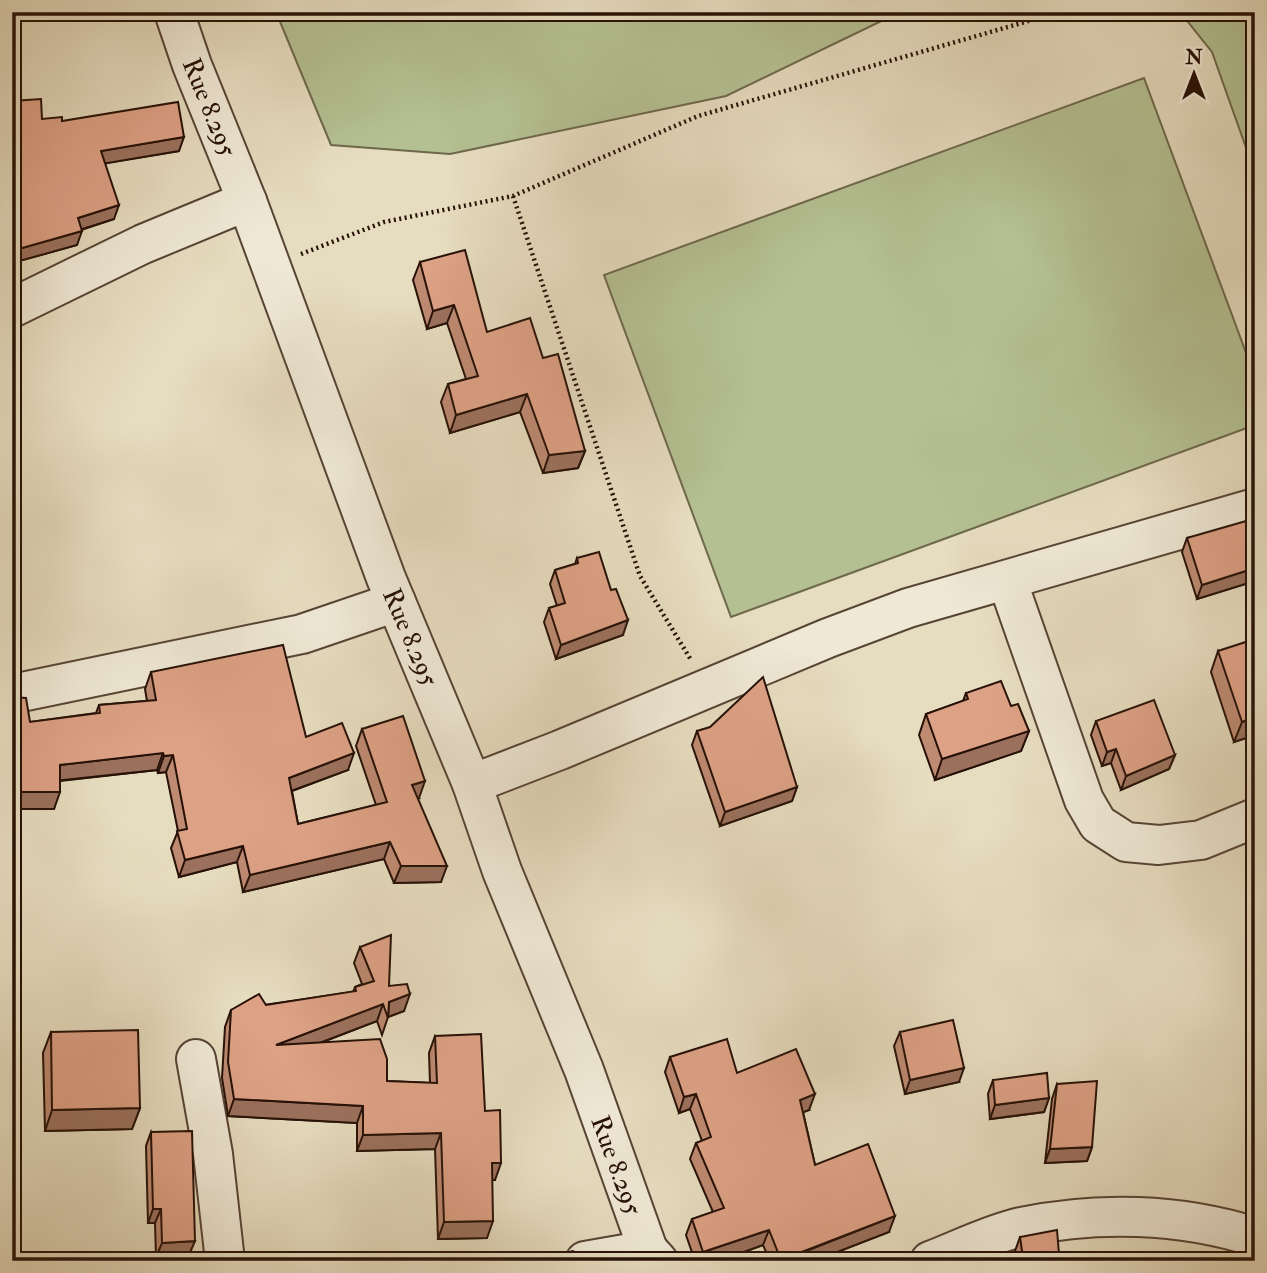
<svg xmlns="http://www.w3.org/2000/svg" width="1267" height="1273" font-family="'IM FELL Double Pica',serif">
<rect width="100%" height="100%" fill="#e6dcbf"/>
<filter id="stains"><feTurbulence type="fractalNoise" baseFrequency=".00286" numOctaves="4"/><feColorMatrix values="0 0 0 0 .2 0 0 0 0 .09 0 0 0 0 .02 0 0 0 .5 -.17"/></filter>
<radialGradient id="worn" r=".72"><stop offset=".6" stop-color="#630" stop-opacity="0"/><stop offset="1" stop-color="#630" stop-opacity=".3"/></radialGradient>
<!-- green -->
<g fill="#b4c092" stroke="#6e684c" stroke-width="2">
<path d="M276,12h624l-174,84 -276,58 -119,-9z"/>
<path d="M1180,12h75v161l-43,-121z"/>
<path d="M1144,78l111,299v48l-524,192 -127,-342z"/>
</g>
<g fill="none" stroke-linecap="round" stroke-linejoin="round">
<defs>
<g id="minor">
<path d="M174,12l18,53 55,136 139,377 86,206 30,87 82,199 68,191"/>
<path d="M12,308l131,-64 104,-43"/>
<path d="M1007,580l77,220 14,24 28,18 33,3 42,-5 54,-22"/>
<path d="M12,694l290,-60 94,-32"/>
<path d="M472,784l88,-34 268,-112 80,-30 347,-100"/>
<path d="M196,1059l17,95 12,107"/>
<path d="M585,1261l63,-11 10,11"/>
<path d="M930,1261c29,-11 60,-27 91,-34 76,-16 159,-14 234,10"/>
</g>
</defs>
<!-- minor casing -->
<use href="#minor" stroke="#574435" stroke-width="42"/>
<!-- path -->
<g stroke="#271107" stroke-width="4.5" stroke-dasharray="2 3.5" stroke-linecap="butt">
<path d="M513,196l127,380 51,84"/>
<path d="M301,254l83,-32 129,-26 185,-80 362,-104"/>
</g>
<!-- minor -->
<use href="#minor" stroke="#efe8d5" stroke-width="38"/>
</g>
<!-- wall -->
<g fill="#be8a72" stroke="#271107" stroke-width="2">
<path d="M12,101l30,18 20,2 117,30 -74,12 9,56 -33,11 -4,15 -65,18z"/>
<path d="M420,262l67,70 56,26 42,93 -7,17 -35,5 -23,-61 -70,21 -9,-31 7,-18 18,-5 -19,-56 -20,6 -14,-49z"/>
<path d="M1255,526v55l-58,18 -15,-47 5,-14z"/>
<path d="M577,558l46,77 -67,24 -12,-37 5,-14 8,-2 -7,-22 5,-14 20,-6z"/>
<path d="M1218,651l37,84 -21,7 -23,-70z"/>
<path d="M151,672l155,65 42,33 -56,21 6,33 78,-19 -20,-59 6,-17 57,69h-1l23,84 -47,1 -10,-24 -141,33 -6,-30 -58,15 -8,-29 7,-17 -12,-59 -8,1 -1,-3 -97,11 -6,28h-42v-112l18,25 66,-9 3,-8 48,-4 -2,-12z"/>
<path d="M966,693l45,13 18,25 -8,20 -86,29 -16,-45 7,-21 37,-13z"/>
<path d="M1096,721l79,34 -6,14 -48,21 -10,-27 -9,3 -11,-31z"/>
<path d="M697,731l100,56 -5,14 -72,25 -28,-81z"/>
<path d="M360,947l29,39 15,25 -16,6 -6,18 -5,-14 -57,22 67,38 43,2 -1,-30 6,-17 50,75 10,69h-3l-5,58 -49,1 -3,-90 -78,2v-28l-129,-7 -6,-38 3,-51 6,-17 122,-18 2,-5 7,-3 -8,-21z"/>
<path d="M51,1032l89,76 -8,21 -87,2 -2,-78z"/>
<path d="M900,1032l59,50 -54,12 -11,-48z"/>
<path d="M670,1057l67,16 72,37 -6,2 12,53 74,67 -75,29h-44l-7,-16 -44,16h-24l-9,-26 6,-16 21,-7 -23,-53 6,-16 6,-2 -12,-32 -11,4 -14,-41z"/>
<path d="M993,1080l56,18 -5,14 -54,7 -2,-25z"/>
<path d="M1057,1084l35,63 -5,14 -42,2 7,-64z"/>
<path d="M151,1132l38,123 -33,2 -1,-34h-7l-2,-77z"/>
<path d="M1020,1237l37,24h-41l-1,-10z"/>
</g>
<!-- shaded-wall -->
<g fill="#9b715d" stroke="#271107" stroke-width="2">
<path d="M184,137l-5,14 -83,14 5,-14z"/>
<path d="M119,205l-5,14 -41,13 5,-14z"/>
<path d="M82,231l-5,14 -65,18v-6l3,-7z"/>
<path d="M454,305l-7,18 -20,6 6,-18z"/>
<path d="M527,394l-7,18 -70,21 6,-18z"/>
<path d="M585,451l-7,17 -35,5 6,-18z"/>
<path d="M1255,568v13l-58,18 5,-14z"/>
<path d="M628,620l-5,15 -67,24 5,-14z"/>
<path d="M1255,717v18l-21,7 8,-20z"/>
<path d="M1029,731l-8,20 -86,29 7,-21z"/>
<path d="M1116,749l-5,14 -9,3 5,-14z"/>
<path d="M163,753l-6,17 -103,11 6,-16z"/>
<path d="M354,753l-6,17 -65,24 6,-16z"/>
<path d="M173,755l-7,17 -8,1 6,-17z"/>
<path d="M1175,755l-6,14 -48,21 5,-14z"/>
<path d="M425,781l-6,17 -13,4 6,-17z"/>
<path d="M797,787l-5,14 -72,25 5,-14z"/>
<path d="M15,792h45l-6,17h-42v-10z"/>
<path d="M390,842l-6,17 -141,33 7,-17z"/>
<path d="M243,846l-6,16 -58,15 6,-17z"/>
<path d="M401,866h46l-6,16 -47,1z"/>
<path d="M410,994l-6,17 -16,6 1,-15z"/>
<path d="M383,1004l-6,17 -107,41 6,-17z"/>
<path d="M964,1068l-5,14 -54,12 5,-14z"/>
<path d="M696,1094l-6,15 -11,4 5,-16z"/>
<path d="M815,1094l-6,16 -15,6 6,-16z"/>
<path d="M1049,1098l-5,14 -54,7 5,-14z"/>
<path d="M234,1099l129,7 -6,17 -129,-7z"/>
<path d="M140,1108l-8,21 -87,2 7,-21z"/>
<path d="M441,1133l-6,16 -78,2 6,-16z"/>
<path d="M1092,1147l-5,14 -42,2 5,-14z"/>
<path d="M492,1163h9l-6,17h-9z"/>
<path d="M153,1209h8l-6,14h-7z"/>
<path d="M895,1216l-6,16 -75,29h-33z"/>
<path d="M493,1221l-6,17 -49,1 6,-17z"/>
<path d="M769,1230l-6,15 -44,16h-19l3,-9z"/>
<path d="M195,1241l-6,14 -33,2 6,-14z"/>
<path d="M1059,1254l-2,7h-35l1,-3z"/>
</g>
<!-- building -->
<g fill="#dda185" stroke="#271107" stroke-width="2">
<path d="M41,99l1,20 20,-2v4l116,-19 6,35 -83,14 18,54 -41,13 4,13 -67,19 -3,-9v-140z"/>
<path d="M465,250l22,82 43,-14 13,40 15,-4 27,97 -36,4 -22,-61 -71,21 -8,-31 30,-8 -24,-71 -21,6 -13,-49z"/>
<path d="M1253,519l2,7v42l-53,17 -15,-47z"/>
<path d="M599,552l12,38 5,-1 12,31 -67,25 -12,-37 16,-5 -10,-33 23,-7 -1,-5z"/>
<path d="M1255,639v78l-13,5 -24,-71z"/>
<path d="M283,645l23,92 36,-14 12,30 -65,25 9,46 89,-22 -25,-73 41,-13 22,65 -13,4 35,81h-46l-11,-24 -140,33 -7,-29 -58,14 -8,-29 10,-2 -14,-74 -9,1 -1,-3 -103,12v27h-45v-21h-3v-74l14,1 4,24 70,-9 -1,-8 57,-5 -5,-28z"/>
<path d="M763,677l34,110 -72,25 -28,-81 13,-4z"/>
<path d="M1001,681l10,25 7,-2 11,27 -87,28 -16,-45 42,-15 -2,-6z"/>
<path d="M1154,700l21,55 -49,21 -10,-27 -9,3 -11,-31z"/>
<path d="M391,935l-2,51 18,-2 3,10 -21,8 -1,16 -5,-14 -107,41 104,-6 7,20v22l50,2 -2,-47 46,-2 4,77 15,-1 1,53h-9l1,58 -49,1 -3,-89 -78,2v-29l-129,-7 -6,-37 3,-52 28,-16 7,11 90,-14 -1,-4 19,-6 -14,-34z"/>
<path d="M953,1020l11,48 -54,12 -10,-48z"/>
<path d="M138,1030l2,78 -88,2 -1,-78z"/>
<path d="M727,1039l10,34 59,-24 19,45 -15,6 15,65 53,-21 27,72 -114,44 -12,-30 -66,22 -11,-33 32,-11 -28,-65 15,-6 -15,-43 -12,3 -14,-40z"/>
<path d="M1047,1073l2,25 -54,7 -2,-25z"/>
<path d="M1097,1081l-5,66 -42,2 7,-65z"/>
<path d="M192,1131l3,110 -33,2 -1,-34h-8l-2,-77z"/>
<path d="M1057,1230l2,24 -36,4 -3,-21z"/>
<path d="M573,1251l10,10h-53z"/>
</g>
<g text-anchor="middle" stroke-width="5" stroke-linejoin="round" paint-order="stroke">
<!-- street labels -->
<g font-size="26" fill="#271107" stroke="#efe8d5">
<text transform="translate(210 107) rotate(68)" y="9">Rue 8.295</text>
<text transform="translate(411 637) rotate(67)" y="9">Rue 8.295</text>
<text transform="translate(617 1165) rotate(70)" y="9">Rue 8.295</text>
</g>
</g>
<!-- margin -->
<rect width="1267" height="1273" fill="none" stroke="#e6dcbf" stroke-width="42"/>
<rect x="14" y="14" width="1239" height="1245" fill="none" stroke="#271107" stroke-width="3.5"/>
<rect x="21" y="21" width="1225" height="1231" fill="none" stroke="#271107" stroke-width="2"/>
<!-- north arrow -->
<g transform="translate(1194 74)" stroke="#efe8d5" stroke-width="5" paint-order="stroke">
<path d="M0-5L12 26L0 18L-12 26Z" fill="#271107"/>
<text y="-10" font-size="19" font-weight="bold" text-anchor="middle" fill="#271107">N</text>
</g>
<rect width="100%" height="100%" filter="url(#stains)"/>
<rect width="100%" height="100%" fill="url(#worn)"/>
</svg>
